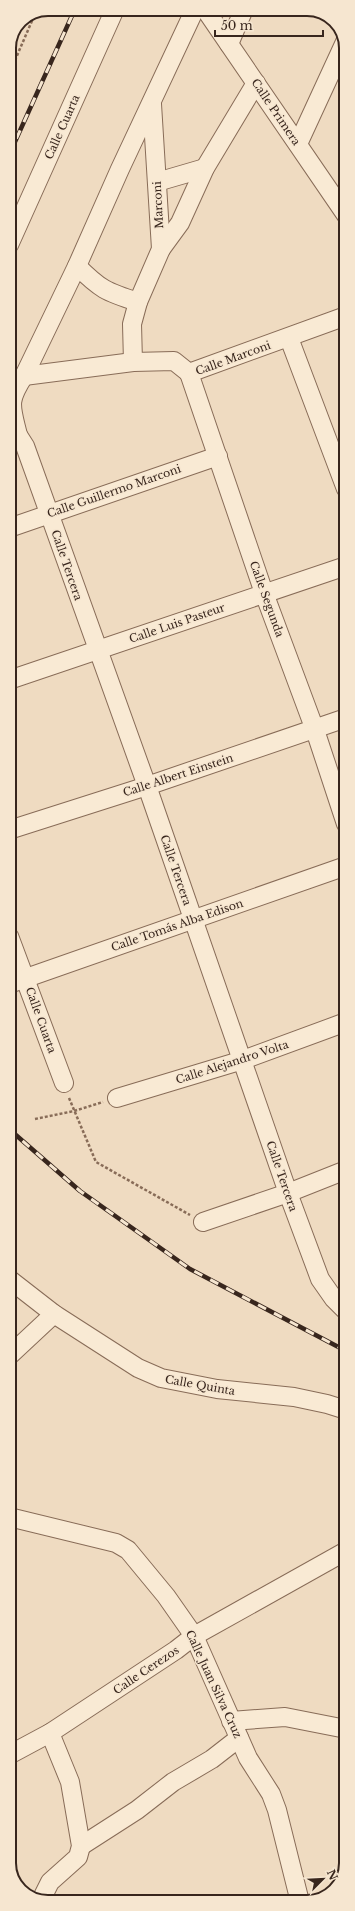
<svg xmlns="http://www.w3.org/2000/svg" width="355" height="1911" font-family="'Libre Baskerville',serif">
<rect width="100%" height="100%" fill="#efdbc1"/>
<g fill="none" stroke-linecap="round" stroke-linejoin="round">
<defs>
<g id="minor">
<path d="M205,9l141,206"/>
<path d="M229,44l15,-35"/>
<path d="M298,144l47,-102"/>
<path d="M157,182l48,-14"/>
<path d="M9,245l106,-236"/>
<path d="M161,249l19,-26 25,-55 51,-85"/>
<path d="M77,266c23,23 29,26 61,36"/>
<path d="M289,338l57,151"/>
<path d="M133,362l-1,-38 6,-22 23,-53 -9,-145"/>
<path d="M189,373l75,220 51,137 31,94"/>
<path d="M189,373l157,-57"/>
<path d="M24,376l109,-14 41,-1 15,12"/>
<path d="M9,428l9,7 7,11 122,340 141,407 32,86 14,20 12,12"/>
<path d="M18,435c-7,-29 -11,-33 6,-59l53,-110 43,-97 75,-160"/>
<path d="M9,528l209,-72"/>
<path d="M9,680l337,-114"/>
<path d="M9,830l138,-44 199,-68"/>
<path d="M9,936l55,147"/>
<path d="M9,984l337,-118"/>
<path d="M117,1098l126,-38 103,-38"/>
<path d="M203,1222l85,-29 58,-23"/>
<path d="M9,1279l45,35 84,54 23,10 56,11 77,8 33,7 19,6"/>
<path d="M9,1356l45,-42"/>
<path d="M9,1517l107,26 12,7 38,46 28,40 54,122 23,36 6,16 23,92"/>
<path d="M231,1721l54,-4 61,12"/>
<path d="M9,1755l41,-22 126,-83 18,-14 152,-85"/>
<path d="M81,1846l56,-36 36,-28 39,-23 27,-21"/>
<path d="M41,1900l9,-18 28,-25 3,-11 -11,-64 -20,-49"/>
</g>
</defs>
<!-- minor casing -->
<use href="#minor" stroke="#886c58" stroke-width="20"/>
<!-- path -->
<g stroke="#886c58" stroke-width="2.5" stroke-dasharray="3 2" stroke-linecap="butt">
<path d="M9,74l26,-60"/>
<path d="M69,1098l27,64 94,53"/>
<path d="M35,1119l39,-8 29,-9"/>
</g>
<!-- minor -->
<use href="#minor" stroke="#f9ead4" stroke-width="18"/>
<defs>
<g id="rail">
<path d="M9,155l66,-146"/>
<path d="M9,1129l71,62 110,78 156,82"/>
</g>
</defs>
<!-- rail casing -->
<use href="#rail" stroke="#38261d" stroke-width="4.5"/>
<!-- rail -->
<use href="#rail" stroke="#f6e6d0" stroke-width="3" stroke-dasharray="9" stroke-linecap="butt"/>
</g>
<g text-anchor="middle" stroke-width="3" stroke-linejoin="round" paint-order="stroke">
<!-- street labels -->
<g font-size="11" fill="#38261d" stroke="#f6e6d0">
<text transform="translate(276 112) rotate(56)" y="4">Calle Primera</text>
<text transform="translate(62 127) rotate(-66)" y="4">Calle Cuarta</text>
<text transform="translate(158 205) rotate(-93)" y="4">Marconi</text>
<text transform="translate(233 358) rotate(-20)" y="4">Calle Marconi</text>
<text transform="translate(114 491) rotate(-19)" y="4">Calle Guillermo Marconi</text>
<text transform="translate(67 565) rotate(71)" y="4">Calle Tercera</text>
<text transform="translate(267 599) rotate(70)" y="4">Calle Segunda</text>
<text transform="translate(177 623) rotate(-19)" y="4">Calle Luis Pasteur</text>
<text transform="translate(178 775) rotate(-18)" y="4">Calle Albert Einstein</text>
<text transform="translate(176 870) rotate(71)" y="4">Calle Tercera</text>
<text transform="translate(177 925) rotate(-19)" y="4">Calle Tomás Alba Edison</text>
<text transform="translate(41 1020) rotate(70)" y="4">Calle Cuarta</text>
<text transform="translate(232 1062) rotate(-18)" y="4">Calle Alejandro Volta</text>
<text transform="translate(282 1176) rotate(71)" y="4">Calle Tercera</text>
<text transform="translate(200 1385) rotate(10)" y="4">Calle Quinta</text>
<text transform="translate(146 1670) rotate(-34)" y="4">Calle Cerezos</text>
<text transform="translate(214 1684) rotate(65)" y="4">Calle Juan Silva Cruz</text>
</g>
</g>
<!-- crop -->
<path d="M0 0H355V1911H0ZM48 16H307A32 32 0 0 1 339 48V1863A32 32 0 0 1 307 1895H48A32 32 0 0 1 16 1863V48A32 32 0 0 1 48 16Z" fill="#f6e6d0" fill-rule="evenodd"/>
<path fill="none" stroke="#38261d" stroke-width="2" d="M48 16H307A32 32 0 0 1 339 48V1863A32 32 0 0 1 307 1895H48A32 32 0 0 1 16 1863V48A32 32 0 0 1 48 16Z"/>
<!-- north arrow -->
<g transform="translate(323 1879) rotate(66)" stroke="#f6e6d0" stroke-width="3" paint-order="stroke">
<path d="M0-3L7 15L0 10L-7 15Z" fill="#38261d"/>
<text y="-6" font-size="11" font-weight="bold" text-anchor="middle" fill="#38261d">N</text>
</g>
<!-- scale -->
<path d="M215 30v6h108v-6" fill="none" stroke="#38261d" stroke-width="2"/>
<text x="221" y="30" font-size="12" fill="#38261d" stroke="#f6e6d0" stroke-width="3" paint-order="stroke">50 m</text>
</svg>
